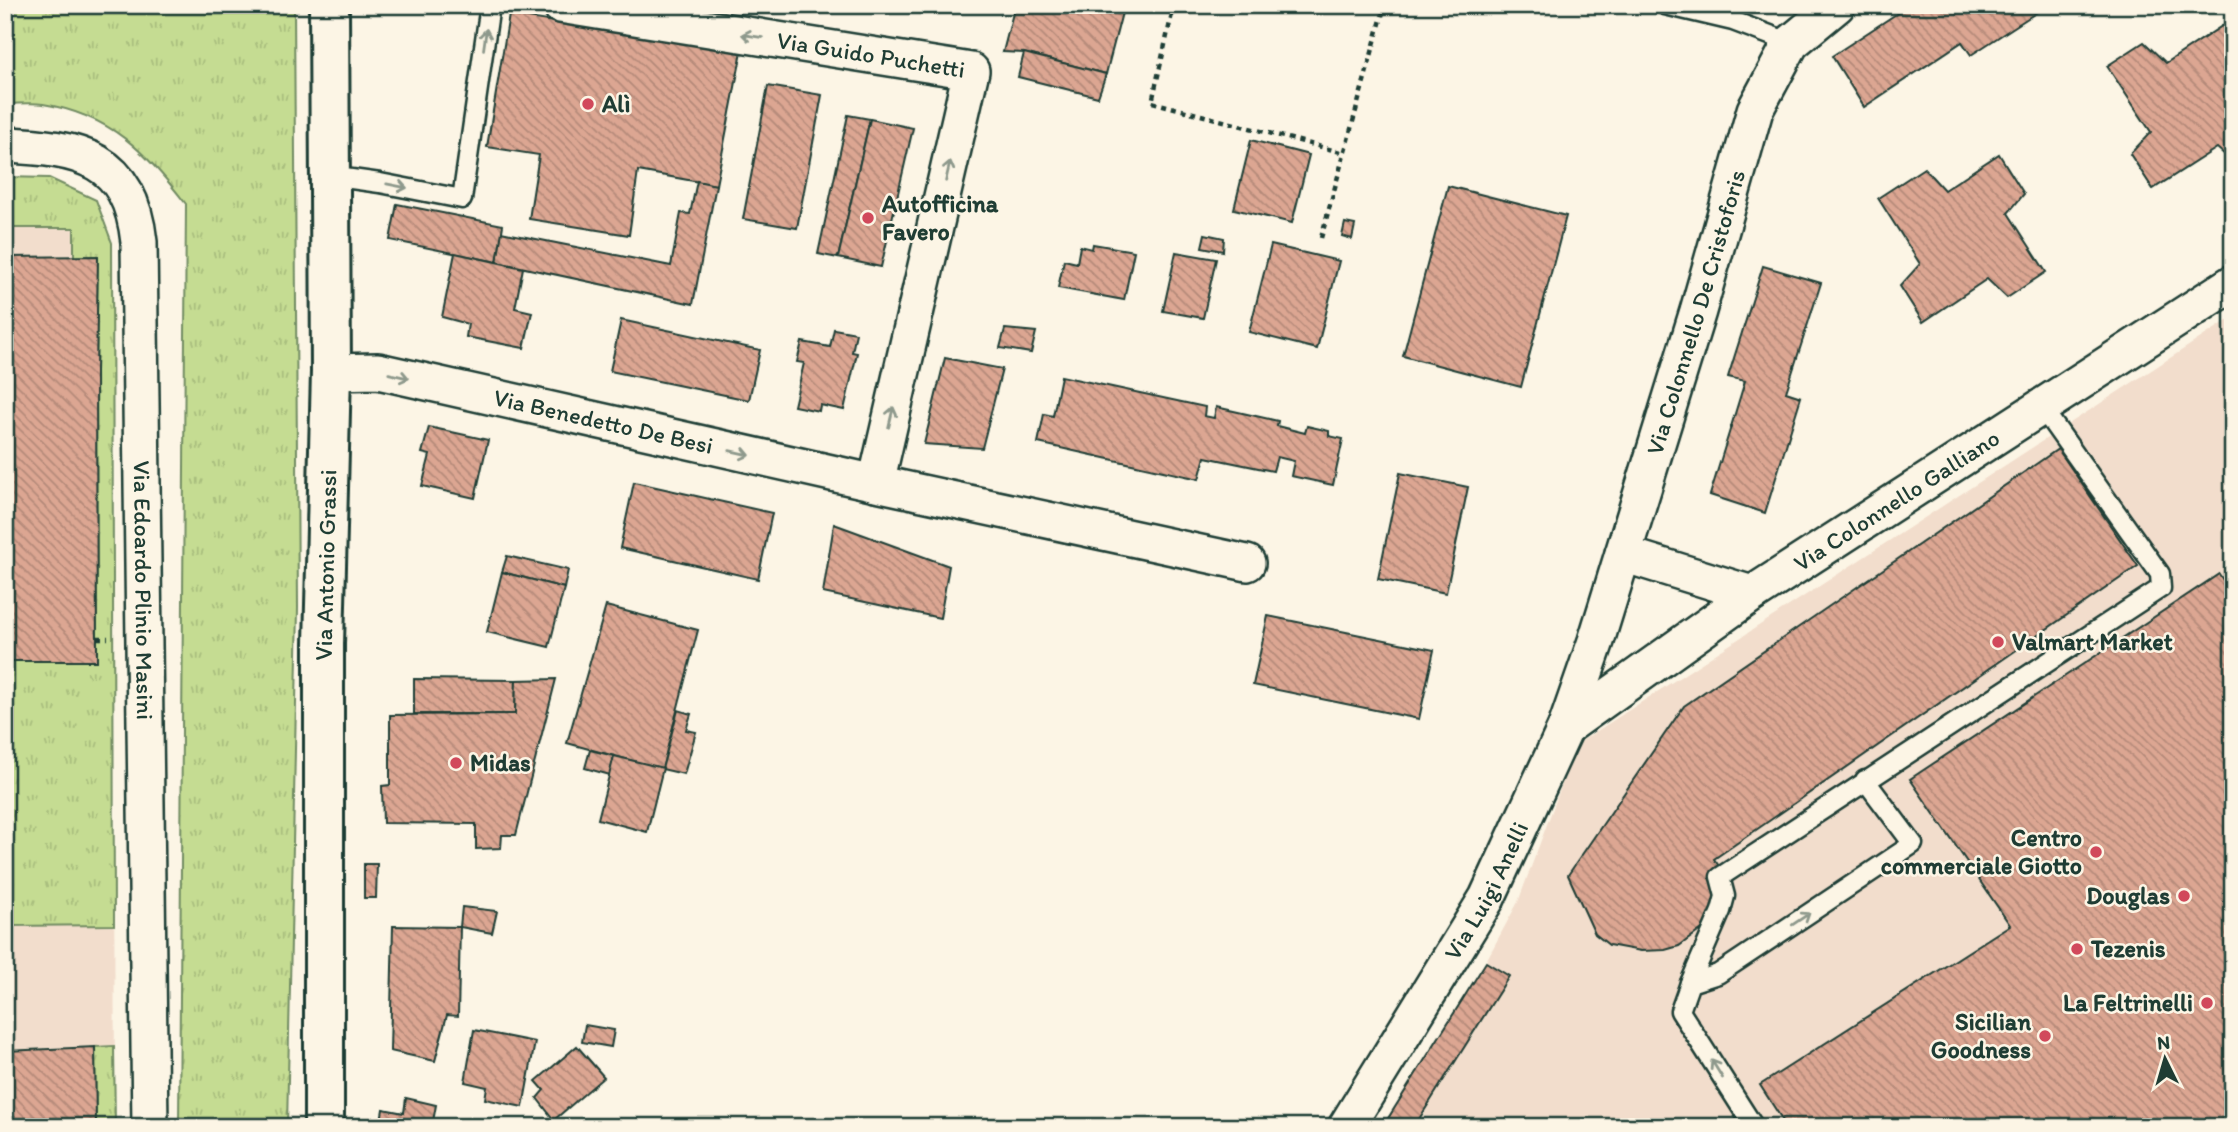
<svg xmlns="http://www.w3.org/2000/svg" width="2238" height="1132" font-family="Itim,sans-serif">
<defs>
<pattern id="grass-tufts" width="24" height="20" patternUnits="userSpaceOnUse" patternTransform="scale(1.75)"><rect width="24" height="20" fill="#c5dc92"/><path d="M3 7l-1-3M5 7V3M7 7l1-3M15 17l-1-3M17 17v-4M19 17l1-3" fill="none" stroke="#a9be7e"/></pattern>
<pattern id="building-back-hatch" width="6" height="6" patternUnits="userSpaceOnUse" patternTransform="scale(1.75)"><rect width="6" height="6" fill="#dca692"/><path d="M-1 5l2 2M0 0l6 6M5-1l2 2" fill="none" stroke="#b28878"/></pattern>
</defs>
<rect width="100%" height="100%" fill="#fcf5e5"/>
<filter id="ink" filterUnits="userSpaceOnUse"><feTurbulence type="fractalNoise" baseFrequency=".0143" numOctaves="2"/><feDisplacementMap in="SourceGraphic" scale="14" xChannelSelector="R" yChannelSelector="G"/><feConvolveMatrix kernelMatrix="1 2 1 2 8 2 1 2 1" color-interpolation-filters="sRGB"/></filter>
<g filter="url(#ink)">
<!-- built -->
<g fill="#f2ddcc">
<path d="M5,177l44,1 47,22 16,43 3,884h-110z"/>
<path d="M2233,317v810h-837l122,-225 59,-158z"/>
</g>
<!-- grass -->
<g fill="url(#grass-tufts)" stroke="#728c63" stroke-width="2">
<path d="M5,5h289l4,603 -11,519h-108l7,-923c-40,-52 -75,-89 -143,-100 -12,-2 -25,0 -38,0z"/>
<path d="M5,177l44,1 47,22 16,43 2,682 -109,1v-265h92l-1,-290 2,-114h-24v-29h-69z"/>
<path d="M114,1046l1,81h-19l-1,-80z"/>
</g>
<!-- building -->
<g fill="url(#building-back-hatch)" stroke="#1f3d34" stroke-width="2">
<path d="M920,5h32l-1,6z"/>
<path d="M1015,5h109l-18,69 -82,-21 -21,-1z"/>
<path d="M1910,5h29l2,3 4,-3h103l-77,50 -9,-13 -98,65 -32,-51z"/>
<path d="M509,15l233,36 -26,134 -78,-14 -9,64 -100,-16 10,-64 -52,-8z"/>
<path d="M2225,24l8,12v126l-16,-14 -64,41 -23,-35 21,-22 -44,-66 37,-24 22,21z"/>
<path d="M1024,53l82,21 -8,23 -80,-20z"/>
<path d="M768,86l54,9 -25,133 -54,-9z"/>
<path d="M848,115l22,4 -32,139 -20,-4z"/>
<path d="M870,119l43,9 -32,139 -43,-9z"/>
<path d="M1251,140l58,15 -17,68 -58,-14z"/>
<path d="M1999,154l25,40 -16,19 38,59 -39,26 -20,-19 -64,43 -23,-36 20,-22 -42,-66 46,-30 20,22z"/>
<path d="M697,181l19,4 -23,119 -196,-42 4,-30 170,34 10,-53 9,1z"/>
<path d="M1448,186l118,30 -45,171 -118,-31z"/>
<path d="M397,204l106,21 -6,37 -107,-22z"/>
<path d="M1345,223l10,2 -3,14 -10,-3z"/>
<path d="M1205,234l19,4 -1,13 -21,-4z"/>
<path d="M1093,244l41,7 -10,49 -66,-12 6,-28 13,3 3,-17 12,3z"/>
<path d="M1271,245l68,16 -22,88 -68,-17z"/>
<path d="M1176,252l40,7 -13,59 -40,-7z"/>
<path d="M455,253l68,15 -8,40 17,4 -8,36 -58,-11 2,-13 -26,-7z"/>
<path d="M98,256l-2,115 1,290h-92v-404z"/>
<path d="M1763,266l58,17 -35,109 15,5 -36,116 -55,-18 35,-114 -17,-4z"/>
<path d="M621,320l139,30 -11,50 -139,-29z"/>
<path d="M834,329l22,4 -4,19 5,1 -13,57 -24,-5 -1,6 -25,-5 10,-43 -7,-1 5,-20 28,5z"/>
<path d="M1005,329l31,3 -5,21 -31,-5z"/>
<path d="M945,358l57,11 -20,79 -58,-4z"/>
<path d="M1061,376l144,31 -1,9 10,2 2,-11 62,14 -1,5 28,7 2,-7 22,5v5l14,3 -10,46 -42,-9 3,-15 -17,-4 -4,14 -68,-14 -6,22 -161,-36 6,-29 9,2z"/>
<path d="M429,427l59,13 -13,58 -53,-12 8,-31 -8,-2z"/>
<path d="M2058,449l80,117 -424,293 5,7v29l-4,14 -13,20 -23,17 -14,4 -24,1 -32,-6 -14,-11 -27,-59 116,-169z"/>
<path d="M1400,473l68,14 -22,106 -68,-14z"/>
<path d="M634,482l138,31 -14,66 -138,-31z"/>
<path d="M834,524l115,42 -9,52 -117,-25z"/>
<path d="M507,556l61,14 -4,18 -62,-16z"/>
<path d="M502,572l62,16 -15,59 -62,-15z"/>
<path d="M2219,574l14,21v532h-446l-27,-42 250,-160 -100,-146z"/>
<path d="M606,606l92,24 -36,139 -95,-26z"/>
<path d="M1268,616l166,34 -15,69 -166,-34z"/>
<path d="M414,679l102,1 -1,34h-101z"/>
<path d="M556,679l-40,156h-14l-1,13 -25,1v-25l-93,-1 -1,-37 8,-1v-70l125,-1 1,-34z"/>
<path d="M678,710l13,4 -5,16 10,2 -12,42 -22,-5z"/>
<path d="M590,750l24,6 -4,19 -25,-7z"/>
<path d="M614,756l49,12 -16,64 -49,-13z"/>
<path d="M364,864h13l-1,34h-12z"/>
<path d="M462,907l35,4 -5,22 -32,-6z"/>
<path d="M393,926l67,1 -2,89 -11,-1 -12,46 -45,-10z"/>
<path d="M1486,962l23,14 -95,151h-16l-11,-7z"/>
<path d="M585,1025l29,5 -3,17 -29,-5z"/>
<path d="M474,1030l61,12 -12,65 -38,-8 2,-12 -22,-5z"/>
<path d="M577,1046l27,31 -50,43 -17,-22 7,-8 -8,-9z"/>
<path d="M95,1047l1,80h-91v-76z"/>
<path d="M406,1098l30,7 -4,22h-52l3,-18 21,4z"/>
</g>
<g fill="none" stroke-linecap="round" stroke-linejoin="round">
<defs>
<g id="service">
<path d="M1665,5l68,16 58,22"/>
<path d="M330,176l50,7 82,16 28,-194"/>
<path d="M1690,983l31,-72 4,-15 -5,-19 441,-289 -1,-14 -118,-166"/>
<path d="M1754,1127l-74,-116 10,-28 28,-9 195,-130 -48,-64"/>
</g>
<g id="minor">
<path id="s1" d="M560,5l411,66 -95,412"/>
<path id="s2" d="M5,145c75,3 125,12 134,97l11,885"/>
<path id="s3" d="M331,372l47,-1 498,112 371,80"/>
<path d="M1623,554l129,40"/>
<path id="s4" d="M1566,727l186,-133 481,-311"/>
<path id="s5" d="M1346,1127l141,-229 79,-171 30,-86 102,-330 57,-201 36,-67 46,-38"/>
</g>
<g id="tertiary">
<path id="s6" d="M324,1127v-483l7,-272 -2,-367"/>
</g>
</defs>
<!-- service casing -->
<use href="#service" stroke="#1f3d34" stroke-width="23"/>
<!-- minor casing -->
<use href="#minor" stroke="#1f3d34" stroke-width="40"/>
<!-- tertiary casing -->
<use href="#tertiary" stroke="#1f3d34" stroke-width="44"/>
<!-- path -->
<g stroke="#1f3d34" stroke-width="4.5" stroke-dasharray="5 5" stroke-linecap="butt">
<path d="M1174,5l-22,97 192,51"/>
<path d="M1321,238l64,-233"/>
<path d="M97,638h11"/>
</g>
<!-- service -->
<use href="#service" stroke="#fcf5e5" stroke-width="18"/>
<!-- minor -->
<use href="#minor" stroke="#fcf5e5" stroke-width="35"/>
<!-- tertiary -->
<use href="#tertiary" stroke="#fcf5e5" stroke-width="38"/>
</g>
<!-- one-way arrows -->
<defs><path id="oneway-shaft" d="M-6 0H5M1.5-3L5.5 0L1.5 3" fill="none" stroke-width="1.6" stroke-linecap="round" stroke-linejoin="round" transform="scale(1.75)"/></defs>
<g stroke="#8e998c">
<use href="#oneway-shaft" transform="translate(752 36) rotate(-171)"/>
<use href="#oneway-shaft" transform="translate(485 39) rotate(-82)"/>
<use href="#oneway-shaft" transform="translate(948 171) rotate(-77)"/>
<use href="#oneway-shaft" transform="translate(397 186) rotate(11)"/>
<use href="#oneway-shaft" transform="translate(399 376) rotate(13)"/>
<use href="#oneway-shaft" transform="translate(891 417) rotate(-77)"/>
<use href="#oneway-shaft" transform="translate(740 453) rotate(13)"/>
<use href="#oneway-shaft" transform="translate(1801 919) rotate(-34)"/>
<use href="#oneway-shaft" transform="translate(1717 1069) rotate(-122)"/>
</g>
</g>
<!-- markers -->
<g fill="#d1495b" stroke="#fcf5e5" stroke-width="2.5">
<circle cx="588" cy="104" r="7"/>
<circle cx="868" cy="218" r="7"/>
<circle cx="1998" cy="642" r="7"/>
<circle cx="456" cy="763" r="7"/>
<circle cx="2096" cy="852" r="7"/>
<circle cx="2184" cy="896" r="7"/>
<circle cx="2077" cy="949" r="7"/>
<circle cx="2207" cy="1003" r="7"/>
<circle cx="2045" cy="1036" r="7"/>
</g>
<g text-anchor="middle" stroke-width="5" stroke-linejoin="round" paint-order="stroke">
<!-- street labels -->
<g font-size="24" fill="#1f3d34" stroke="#fcf5e5">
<text dy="8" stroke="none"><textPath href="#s1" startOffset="315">Via Guido Puchetti</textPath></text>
<text dy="8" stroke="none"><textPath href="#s5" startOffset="892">Via Colonnello De Cristoforis</textPath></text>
<text dy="8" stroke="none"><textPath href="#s3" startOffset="278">Via Benedetto De Besi</textPath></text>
<text dy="8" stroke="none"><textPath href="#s4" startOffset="401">Via Colonnello Galliano</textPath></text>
<text dy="8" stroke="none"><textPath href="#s6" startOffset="562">Via Antonio Grassi</textPath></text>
<text dy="8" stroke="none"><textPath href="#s2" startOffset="536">Via Edoardo Plinio Masini</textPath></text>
<text dy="8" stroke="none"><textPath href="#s5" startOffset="275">Via Luigi Anelli</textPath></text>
</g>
<!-- poi labels -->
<g font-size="24" font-weight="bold" fill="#1f3d34" stroke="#fcf5e5" text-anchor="start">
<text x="602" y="112">Alì</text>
<text x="882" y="212">Autofficina<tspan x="882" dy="28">Favero</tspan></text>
<text x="2012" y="650">Valmart Market</text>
<text x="470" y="771">Midas</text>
<text x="2082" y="846" text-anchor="end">Centro<tspan x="2082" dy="28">commerciale Giotto</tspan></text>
<text x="2170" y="904" text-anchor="end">Douglas</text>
<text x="2091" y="957">Tezenis</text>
<text x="2193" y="1011" text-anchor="end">La Feltrinelli</text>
<text x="2031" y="1030" text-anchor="end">Sicilian<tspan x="2031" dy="28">Goodness</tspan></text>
</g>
</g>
<!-- margin -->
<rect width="2238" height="1132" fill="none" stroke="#fcf5e5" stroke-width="28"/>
<rect x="14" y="14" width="2210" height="1104" fill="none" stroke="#1f3d34" stroke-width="2.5" filter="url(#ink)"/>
<!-- north arrow -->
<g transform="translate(2165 1059) rotate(355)" stroke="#fcf5e5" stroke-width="5" paint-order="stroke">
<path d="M0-5L12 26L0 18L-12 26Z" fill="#1f3d34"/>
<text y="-10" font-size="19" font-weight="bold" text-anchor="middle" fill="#1f3d34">N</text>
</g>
</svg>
